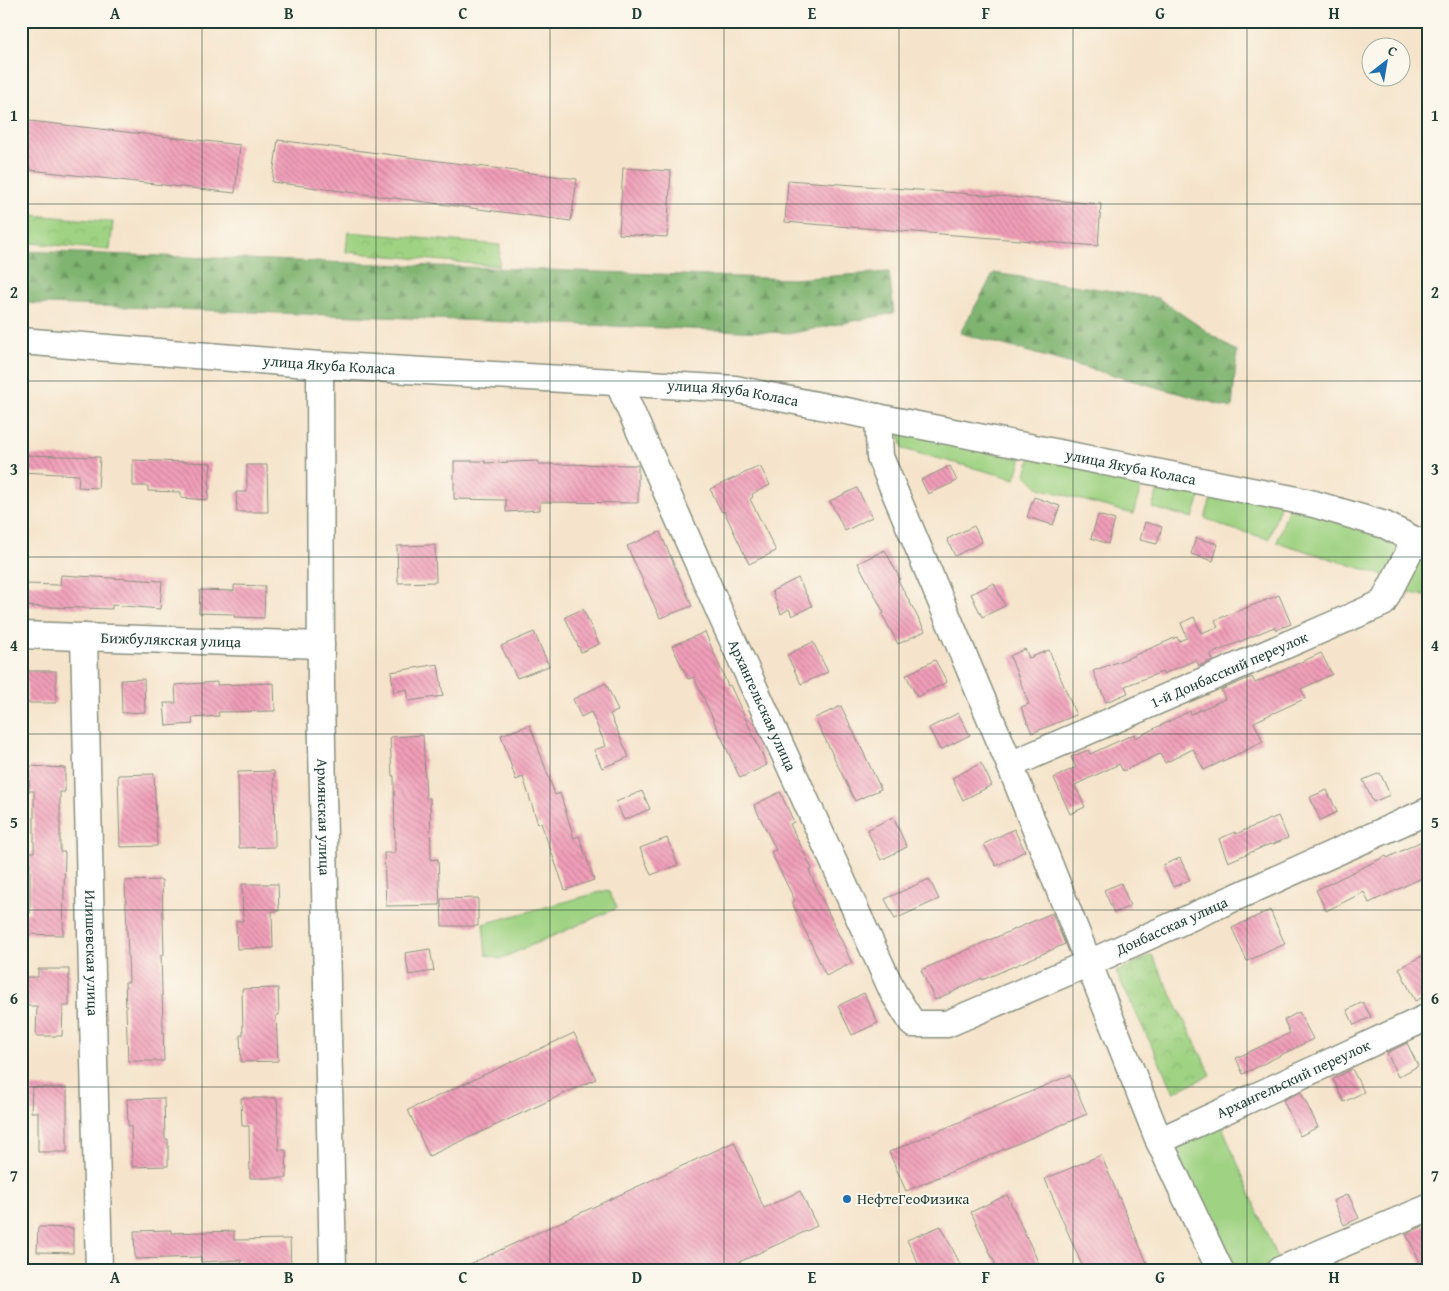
<svg xmlns="http://www.w3.org/2000/svg" width="1449" height="1291" font-family="'Gentium Book Plus',serif">
<defs>
<pattern id="forest-firs" width="22" height="20" patternUnits="userSpaceOnUse" patternTransform="scale(1.25)"><rect width="22" height="20" fill="#7fb470"/><path d="M5 1l3.5 6h-7zM16 11l3.5 6h-7z" fill="#67945d"/></pattern>
<pattern id="park-crowns" width="20" height="18" patternUnits="userSpaceOnUse" patternTransform="scale(1.25)"><rect width="20" height="18" fill="#9fd282"/><path d="M2 6a3 3 0 1 1 6 0M12 15a3 3 0 1 1 6 0" fill="none" stroke="#88b571"/></pattern>
<pattern id="building-back-hatch" width="6" height="6" patternUnits="userSpaceOnUse" patternTransform="scale(1.25)"><rect width="6" height="6" fill="#f19eb9"/><path d="M-1 5l2 2M0 0l6 6M5-1l2 2" fill="none" stroke="#c38297"/></pattern>
</defs>
<rect width="100%" height="100%" fill="#fbf7ec"/>
<filter id="ink" filterUnits="userSpaceOnUse"><feTurbulence type="fractalNoise" baseFrequency=".02" numOctaves="2"/><feDisplacementMap in="SourceGraphic" scale="10" xChannelSelector="R" yChannelSelector="G"/><feConvolveMatrix kernelMatrix="1 2 1 2 8 2 1 2 1" color-interpolation-filters="sRGB"/></filter>
<filter id="wash" filterUnits="userSpaceOnUse"><feTurbulence type="fractalNoise" baseFrequency=".0096" numOctaves="4" result="noise"/><feDisplacementMap in="SourceGraphic" scale="20" xChannelSelector="R" yChannelSelector="G"/><feGaussianBlur stdDeviation="1.12" result="paint"/><feColorMatrix in="noise" values="0 0 0 0 0 0 0 0 0 0 0 0 0 0 0 0 0 1.4 0 .05"/><feComposite in="paint" operator="in"/></filter>
<g filter="url(#wash)">
<rect width="100%" height="100%" fill="#f5e4cb"/>
<!-- green -->
<g fill="#9fd282" stroke="#5f885b">
<path d="M896,424l129,24 -10,31 -112,-30z"/>
<path d="M1033,451l112,24 -12,39 -94,-26 -13,-13z"/>
<path d="M1161,479l42,8 -10,31 -41,-10z"/>
<path d="M1214,489l67,14 -12,36 -40,-11 -24,-10z"/>
<path d="M1290,503l120,39 -18,36 -115,-36z"/>
<path d="M1414,544l14,7v46l-35,-9z"/>
<path d="M608,890l9,18 -117,51 -14,-4 -3,-31z"/>
<path d="M1221,1124l58,139 -21,7h-32l-60,-125z"/>
</g>
<!-- forest -->
<g fill="url(#forest-firs)" stroke="#4f7852">
<path d="M21,251l772,28 96,-7 5,41 -101,20 -772,-30z"/>
<path d="M994,273l164,25 79,54 -5,56 -272,-75z"/>
</g>
<!-- park -->
<g fill="url(#park-crowns)" stroke="#5f885b">
<path d="M21,214l92,8 -3,28 -89,-8z"/>
<path d="M348,232l152,13 -1,21 -153,-14z"/>
<path d="M1152,955l59,120 -37,17 -58,-120z"/>
</g>
<g id="blocks">
<!-- building -->
<g fill="url(#building-back-hatch)">
<path d="M21,120l219,25 -5,48 -214,-24z"/>
<path d="M278,140l299,39 -6,42 -299,-39z"/>
<path d="M623,168l48,3 -4,66 -48,-3z"/>
<path d="M788,180l313,24 -3,42 -313,-24z"/>
<path d="M23,455l77,2 -2,31 -20,-1 1,-12 -57,-3z"/>
<path d="M133,460l78,3 -3,37 -27,-2v-6l-33,-1v-5h-15z"/>
<path d="M454,461h31v2l53,-2 1,3 99,1v38l-98,-1v8l-34,2v-12l-52,-1z"/>
<path d="M247,465h20l1,47h-31l-1,-20h11z"/>
<path d="M760,466l10,19 -18,9 1,3 -3,2 26,52 -27,13 -25,-53 -2,1 -12,-23z"/>
<path d="M950,466l7,15 -29,13 -7,-14z"/>
<path d="M857,488l15,29 -27,14 -15,-30z"/>
<path d="M1034,497l26,9 -7,19 -26,-8z"/>
<path d="M1098,515l17,5 -7,24 -17,-6z"/>
<path d="M1145,522l17,5 -5,17 -17,-4z"/>
<path d="M974,526l8,16 -27,14 -8,-17z"/>
<path d="M660,532l32,74 -32,12 -33,-72z"/>
<path d="M1196,538l22,6 -5,17 -22,-7z"/>
<path d="M435,545l1,37 -38,1 -1,-37z"/>
<path d="M885,550l15,29 -2,1 27,51 -27,13 -16,-30 2,-1 -26,-50z"/>
<path d="M61,575l101,6 -2,28 -48,-4v4l-89,-3 1,-22 36,1z"/>
<path d="M798,578l14,28 -20,10 -3,-7 -8,5 -9,-23z"/>
<path d="M994,583l11,23 -23,11 -11,-23z"/>
<path d="M234,585l31,1 -1,32 -30,-1v-3l-35,-1 1,-23 34,1z"/>
<path d="M1279,595l12,29 -15,6 -2,-3 -63,27 2,6 -14,6 -3,-6 -33,14 -1,-2 -37,14 3,7 -22,9 -13,-31 35,-13 49,-21 2,4 8,-3 -6,-15 13,-6 7,16 17,-6 -3,-7z"/>
<path d="M583,609l16,35 -18,8 -16,-35z"/>
<path d="M534,632l15,34 -32,12 -16,-32z"/>
<path d="M705,632l23,54 2,-1 37,80 -27,13 -46,-101 -6,2 -16,-33z"/>
<path d="M813,642l15,30 -27,12 -14,-29z"/>
<path d="M1025,649l4,9 20,-8 27,65 -44,18 -11,-26 8,-3 -19,-48z"/>
<path d="M1321,653l11,21 -31,15 5,9 -52,24 9,20 -59,28 -11,-21 -28,14 -5,-9 -37,17 -4,-7 -44,21 10,22 -15,7 -16,-36 22,-11 -5,-10 17,-7 2,4 44,-20 1,4 55,-27 1,3 34,-15 -4,-9 31,-13 3,6z"/>
<path d="M935,660l12,22 -30,15 -11,-22z"/>
<path d="M438,664l5,32 -34,5 -2,-12 -13,3 -3,-20z"/>
<path d="M26,671h30v32h-29z"/>
<path d="M144,679l1,33 -23,1 -1,-33z"/>
<path d="M217,682v3l57,-2 1,28 -57,1 1,4 -27,2 1,6 -27,2 -2,-23h12l-1,-18z"/>
<path d="M606,683l12,28 -8,3 19,43 -27,11 -8,-18 12,-4 -15,-34 -10,5 -8,-18z"/>
<path d="M841,706l40,83 -26,12 -40,-83z"/>
<path d="M958,713l12,22 -30,15 -11,-22z"/>
<path d="M530,725l25,70 5,-2 14,45 5,-2 15,44 -29,10 -24,-67 -3,1 -15,-47 -7,3 -15,-45z"/>
<path d="M423,735l3,63h4l1,62 7,-1 2,46 -54,1 -2,-53h11l-1,-77h-2l-2,-39z"/>
<path d="M981,763l11,22 -29,15 -11,-22z"/>
<path d="M30,766l35,2v24h-5v60h5l-2,83 -42,-1v-21h9v-61h4v-61h-5z"/>
<path d="M274,771l1,76 -36,1 -1,-76z"/>
<path d="M1380,773l10,22 -17,7 -10,-22z"/>
<path d="M154,774l3,72 -37,1 -2,-72z"/>
<path d="M1327,790l10,22 -17,8 -10,-23z"/>
<path d="M642,791l8,18 -26,11 -8,-18z"/>
<path d="M780,792l14,30 -4,2 22,45 -3,2 43,92 -26,13 -34,-74 3,-1 -24,-49 5,-2 -22,-45z"/>
<path d="M1278,816l10,22 -17,7 -1,-1 -42,18 -9,-23 16,-7 1,2z"/>
<path d="M893,817l14,30 -26,13 -14,-30z"/>
<path d="M1014,829l11,22 -29,15 -12,-22z"/>
<path d="M667,838l11,27 -27,10 -11,-27z"/>
<path d="M1428,838v37l-59,28 -5,-11 -38,19 -10,-21 70,-34 1,2z"/>
<path d="M1180,858l10,22 -17,7 -10,-22z"/>
<path d="M929,879l10,20 -44,20 -10,-20z"/>
<path d="M162,880l2,75h-3l3,106h-36l-3,-79h4l-4,-101z"/>
<path d="M1121,883l9,23 -16,7 -10,-23z"/>
<path d="M242,884h36l1,27h-7l1,37 -36,1 -1,-28h7z"/>
<path d="M478,898v28h-36l-1,-27z"/>
<path d="M1270,910l15,34 -38,17 -15,-33z"/>
<path d="M1052,913l13,31 -83,36v-2l-47,22 -14,-30z"/>
<path d="M430,949l4,22 -25,4 -4,-22z"/>
<path d="M1428,953v42l-13,6 -16,-33z"/>
<path d="M38,969h31v37h-6l-1,30h-26l1,-30h-16v-29h17z"/>
<path d="M278,988l1,27h-3l2,46 -37,1 -1,-27h3l-1,-46z"/>
<path d="M864,993l14,30 -26,12 -14,-29z"/>
<path d="M1363,1002l8,15 -17,8 -7,-15z"/>
<path d="M1299,1012l14,27 -70,35 -7,-16 54,-25 -6,-13z"/>
<path d="M574,1033l22,46 -167,77 -21,-46z"/>
<path d="M1407,1043l11,23 -20,11 -11,-24z"/>
<path d="M1352,1069l12,23 -20,10 -11,-23z"/>
<path d="M1070,1075l17,39 -181,77 -17,-39z"/>
<path d="M32,1087l35,1v64h-29v-40h-7z"/>
<path d="M1301,1092l17,35 -18,9 -17,-36z"/>
<path d="M164,1098l1,41h3v27l-36,1 -1,-41h-3l-1,-27z"/>
<path d="M241,1098h36l2,52h7l1,28h-37l-1,-52h-7z"/>
<path d="M734,1142l30,66 36,-17 17,35 -95,44h-265z"/>
<path d="M1101,1155l25,59 24,56h-66l-39,-91z"/>
<path d="M1348,1194l11,24 -15,7 -11,-24z"/>
<path d="M1007,1195l35,75h-44l-27,-58z"/>
<path d="M1428,1224v46h-4l-18,-36z"/>
<path d="M941,1226l22,44h-42l-14,-30z"/>
<path d="M38,1227l35,1v25l-36,-1z"/>
<path d="M171,1230v3l63,-2v9l56,-1 1,31h-49l-1,-10 -40,2v-5l-66,2 -1,-28z"/>
</g>
</g>
</g>
<g filter="url(#ink)">
<use href="#blocks" fill-opacity="0" stroke="#8a9080" stroke-width="1"/>
<g fill="none" stroke-linecap="round" stroke-linejoin="round">
<defs>
<g id="minor">
<path id="s1" d="M21,341l299,24 415,24 552,109 27,6 71,21 43,22"/>
<path id="s2" d="M320,365l1,332 12,573"/>
<path id="s3" d="M618,382l103,233 172,377 20,32h34l142,-61 339,-152"/>
<path d="M878,417l2,40 130,308 149,376 61,129"/>
<path id="s4" d="M21,635l300,10"/>
<path id="s5" d="M84,637l15,633"/>
<path id="s6" d="M1010,765l373,-162 32,-63"/>
<path id="s7" d="M1159,1141l269,-124"/>
<path d="M1280,1270l148,-62"/>
</g>
</defs>
<!-- minor casing -->
<use href="#minor" stroke="#8a9080" stroke-width="29"/>
<!-- minor -->
<use href="#minor" stroke="#fff" stroke-width="26"/>
</g>
</g>
<!-- grid -->
<path fill="none" stroke="#1f3d34" stroke-width="1" stroke-opacity="0.55" d="M202,21v1249M376,21v1249M550,21v1249M724,21v1249M899,21v1249M1073,21v1249M1247,21v1249M21,204h1407M21,381h1407M21,557h1407M21,734h1407M21,910h1407M21,1087h1407"/>
<!-- markers -->
<circle fill="#1f6fb2" stroke="#fbf7ec" stroke-width="2" cx="847" cy="1199" r="5"/>
<g text-anchor="middle" stroke-width="4" stroke-linejoin="round" paint-order="stroke">
<!-- street labels -->
<g font-size="15" fill="#1f3d34" stroke="#fbf7ec">
<text dy="5" stroke="none"><textPath href="#s1" startOffset="309">улица Якуба Коласа</textPath></text>
<text dy="5" stroke="none"><textPath href="#s1" startOffset="714">улица Якуба Коласа</textPath></text>
<text dy="5" stroke="none"><textPath href="#s1" startOffset="1119">улица Якуба Коласа</textPath></text>
<text dy="5" stroke="none"><textPath href="#s4" startOffset="150">Бижбулякская улица</textPath></text>
<text dy="5" stroke="none"><textPath href="#s6" startOffset="239">1-й Донбасский переулок</textPath></text>
<text dy="5" stroke="none"><textPath href="#s3" startOffset="354">Архангельская улица</textPath></text>
<text dy="5" stroke="none"><textPath href="#s2" startOffset="452">Армянская улица</textPath></text>
<text dy="5" stroke="none"><textPath href="#s3" startOffset="986">Донбасская улица</textPath></text>
<text dy="5" stroke="none"><textPath href="#s5" startOffset="316">Илишевская улица</textPath></text>
<text dy="5" stroke="none"><textPath href="#s7" startOffset="148">Архангельский переулок</textPath></text>
</g>
<!-- poi labels -->
<g font-size="15" fill="#1f3d34" stroke="#fbf7ec" text-anchor="start">
<text x="857" y="1204">НефтеГеоФизика</text>
</g>
</g>
<!-- margin -->
<rect width="1449" height="1291" fill="none" stroke="#fbf7ec" stroke-width="55"/>
<!-- north arrow -->
<g transform="translate(1386 62) rotate(31)"><circle r="24" fill="#fbf7ec" stroke="#a3ada2"/>
<path d="M0-4L9 19L0 12L-9 19Z" fill="#1f6fb2"/>
<text y="-8" font-size="14" font-weight="bold" text-anchor="middle" fill="#1f3d34">С</text>
</g>
<rect x="28" y="28" width="1394" height="1236" fill="none" stroke="#1f3d34" stroke-width="2"/>
<g font-size="16" text-anchor="middle" font-weight="bold" fill="#1f3d34">
<text x="115" y="19">A</text>
<text x="289" y="19">B</text>
<text x="463" y="19">C</text>
<text x="637" y="19">D</text>
<text x="812" y="19">E</text>
<text x="986" y="19">F</text>
<text x="1160" y="19">G</text>
<text x="1334" y="19">H</text>
<text x="14" y="121">1</text>
<text x="1435" y="121">1</text>
<text x="14" y="298">2</text>
<text x="1435" y="298">2</text>
<text x="14" y="475">3</text>
<text x="1435" y="475">3</text>
<text x="14" y="651">4</text>
<text x="1435" y="651">4</text>
<text x="14" y="828">5</text>
<text x="1435" y="828">5</text>
<text x="14" y="1004">6</text>
<text x="1435" y="1004">6</text>
<text x="14" y="1181">7</text>
<text x="1435" y="1181">7</text>
<text x="115" y="1283">A</text>
<text x="289" y="1283">B</text>
<text x="463" y="1283">C</text>
<text x="637" y="1283">D</text>
<text x="812" y="1283">E</text>
<text x="986" y="1283">F</text>
<text x="1160" y="1283">G</text>
<text x="1334" y="1283">H</text>
</g>
</svg>
